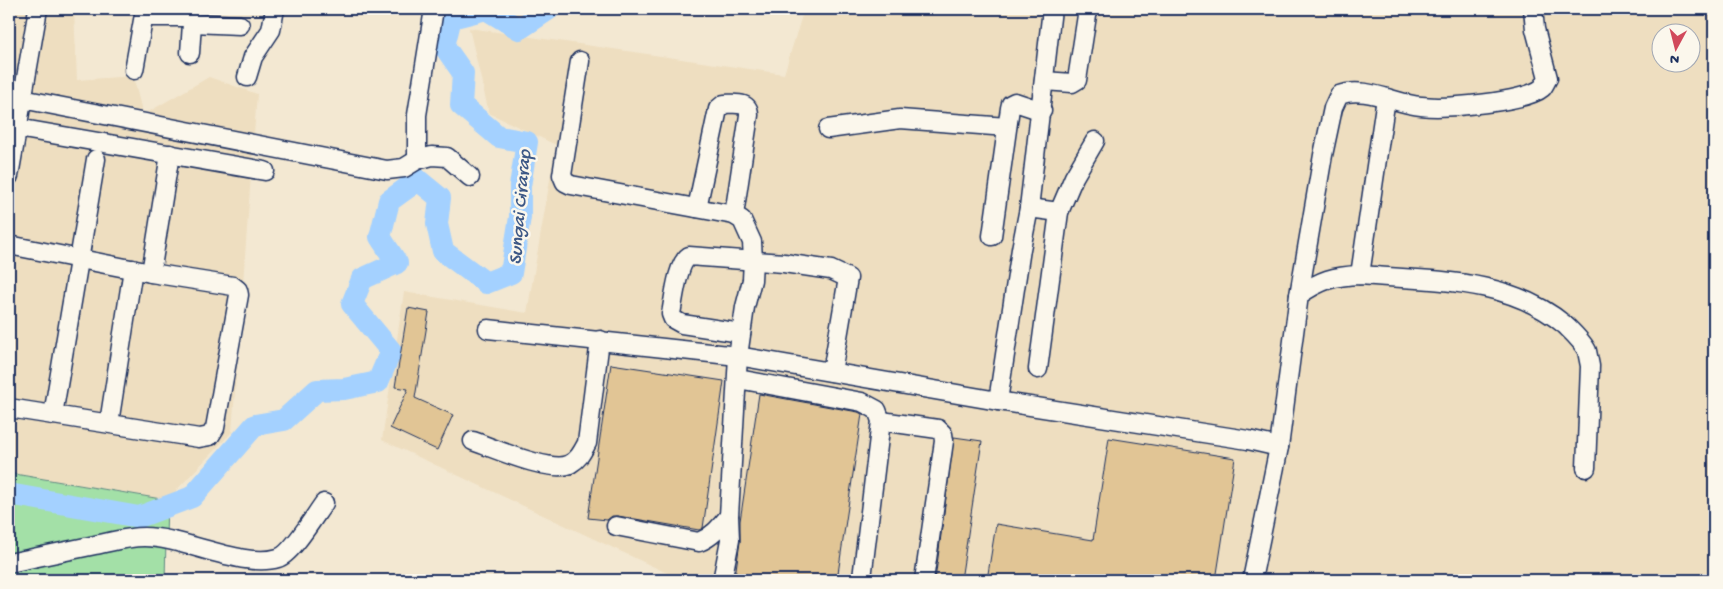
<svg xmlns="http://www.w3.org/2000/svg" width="1723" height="589" font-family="'Gochi Hand',sans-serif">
<rect width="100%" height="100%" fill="#f3e8d2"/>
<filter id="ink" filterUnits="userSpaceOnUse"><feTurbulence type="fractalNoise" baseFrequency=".02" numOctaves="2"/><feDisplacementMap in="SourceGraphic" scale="10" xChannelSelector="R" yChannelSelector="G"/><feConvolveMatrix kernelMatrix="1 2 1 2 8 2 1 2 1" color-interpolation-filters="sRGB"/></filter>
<g filter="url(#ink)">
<!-- built -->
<g fill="#eedec0" fill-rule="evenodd">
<path d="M9,9h65l3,71 56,-4 10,39 66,-38 48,17 -25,338 -65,68 -158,-27z"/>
<path d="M804,9h910v571h-1032l-300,-140 22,-148 123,21 29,-168 -67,-32 -20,-85 315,46zM1660,32h30v30h-30z"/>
</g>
<!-- green -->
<path fill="#a3e0a7" stroke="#5f8882" d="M9,473l158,27 -2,80h-156z"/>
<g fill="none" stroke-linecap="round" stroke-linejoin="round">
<!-- river -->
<path stroke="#a4d1ff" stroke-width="22" d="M9,494l130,23 53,-20 63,-72 29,-5 33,-30 27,-1 34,-7 13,-31 -39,-47 10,-25 35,-16 -17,-26 9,-36 29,-21 22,18 -3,26 6,27 43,32 25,-10 9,-56v-31l7,-44 -28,-5 -38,-32 2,-32 -19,-27 7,-28 35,-9 33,20 30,-20"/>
</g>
<!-- building -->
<g fill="#e1c595" stroke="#1b2f5e">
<path d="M408,308l21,4 -14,86 38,17 -16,35 -47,-22 18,-39 -13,-2z"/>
<path d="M611,364l113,17 -21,147 -4,2 -81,-14h-6l-5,4 -19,-2z"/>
<path d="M759,394l99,18 4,2 -25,166h-77l-25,-4 5,-34v-21z"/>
<path d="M954,437l28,4 -21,139h-26z"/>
<path d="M1109,438l126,20 -19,122h-229l9,-56 97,16z"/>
</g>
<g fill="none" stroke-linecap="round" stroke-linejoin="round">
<defs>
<g id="minor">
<path d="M144,17h43l4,3 1,3 -2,30"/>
<path d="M192,23l48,2"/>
<path d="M580,61l-18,114 3,7 6,3 163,30 8,5 10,22 1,18 -1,20 -7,27 -7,49 -9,160 1,24 -7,36 2,4"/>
<path d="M134,70l11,-61"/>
<path d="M247,77l6,-20 18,-27 4,-21"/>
<path d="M1044,81l28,2 5,-3 11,-71"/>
<path d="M22,99l365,71 17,-2 13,-8 15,-4 15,1 23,20"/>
<path d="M17,125l6,4 242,42"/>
<path d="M828,129l72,-10 107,8"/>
<path d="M417,160v-45l17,-106"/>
<path d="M9,176l29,-167"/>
<path d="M697,208l21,-99 6,-5c11,0 25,-3 25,11l-15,100"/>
<path d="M1029,208l30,4"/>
<path d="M992,236l18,-128 1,-4 4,-2 27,9"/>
<path d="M9,245l142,28 82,13 5,4 1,5 -24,133 -5,8 -11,2 -190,-30"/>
<path d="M151,273l19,-119"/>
<path d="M1360,275l26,-177"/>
<path d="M1299,295c22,-15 34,-19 61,-20 70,6 148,2 205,50 7,7 18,17 22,26 1,5 2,10 3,15l-4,102"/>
<path d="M488,329l250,27 260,45 250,39 31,7"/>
<path d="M741,333l-59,-9 -9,-5 -2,-5c3,-15 6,-50 18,-58l95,7 47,7 17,8 -16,94"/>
<path d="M1038,369l21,-157 15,-35 21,-36"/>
<path d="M738,379l124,23 15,8 4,11 -19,157"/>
<path d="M998,401l23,-152 8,-41 23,-199"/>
<path d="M53,415l43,-256"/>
<path d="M881,421l57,8 5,5 1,7 -20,139"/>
<path d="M109,423l24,-154"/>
<path d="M473,441c20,7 79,33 97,23 9,-5 12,-12 17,-21l13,-103"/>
<path d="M616,526l83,16c13,-5 21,-15 30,-26"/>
<path d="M9,563c28,-6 57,-12 86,-18 15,-3 33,-8 49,-8 39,0 99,32 134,21 13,-3 37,-43 46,-55"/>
<path d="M1252,580l27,-133 20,-152 24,-140 10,-47 6,-13c26,-10 56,9 82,11 23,3 105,-4 121,-18 2,-2 4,-7 6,-10l-13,-49 -2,-20"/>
</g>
</defs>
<!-- minor casing -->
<use href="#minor" stroke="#1b2f5e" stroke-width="21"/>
<!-- minor -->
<use href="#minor" stroke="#fbf7ec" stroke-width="18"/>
</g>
</g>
<g text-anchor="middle" stroke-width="5" stroke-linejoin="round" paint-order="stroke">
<!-- water labels -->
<g font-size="19" font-style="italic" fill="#3d5886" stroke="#fbf7ec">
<text transform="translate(518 207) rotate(-85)" y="7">Sungai Cirarap</text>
</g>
</g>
<!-- margin -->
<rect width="1723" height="589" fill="none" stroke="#fbf7ec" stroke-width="30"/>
<rect x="15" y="15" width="1693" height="559" fill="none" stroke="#1b2f5e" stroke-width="2" filter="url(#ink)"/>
<!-- north arrow -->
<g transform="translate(1676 48) rotate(187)"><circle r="24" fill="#fbf7ec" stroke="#a1a7b3"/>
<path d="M0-4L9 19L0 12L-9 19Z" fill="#d1495b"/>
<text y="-8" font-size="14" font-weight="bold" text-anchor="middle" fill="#1b2f5e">N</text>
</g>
</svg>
